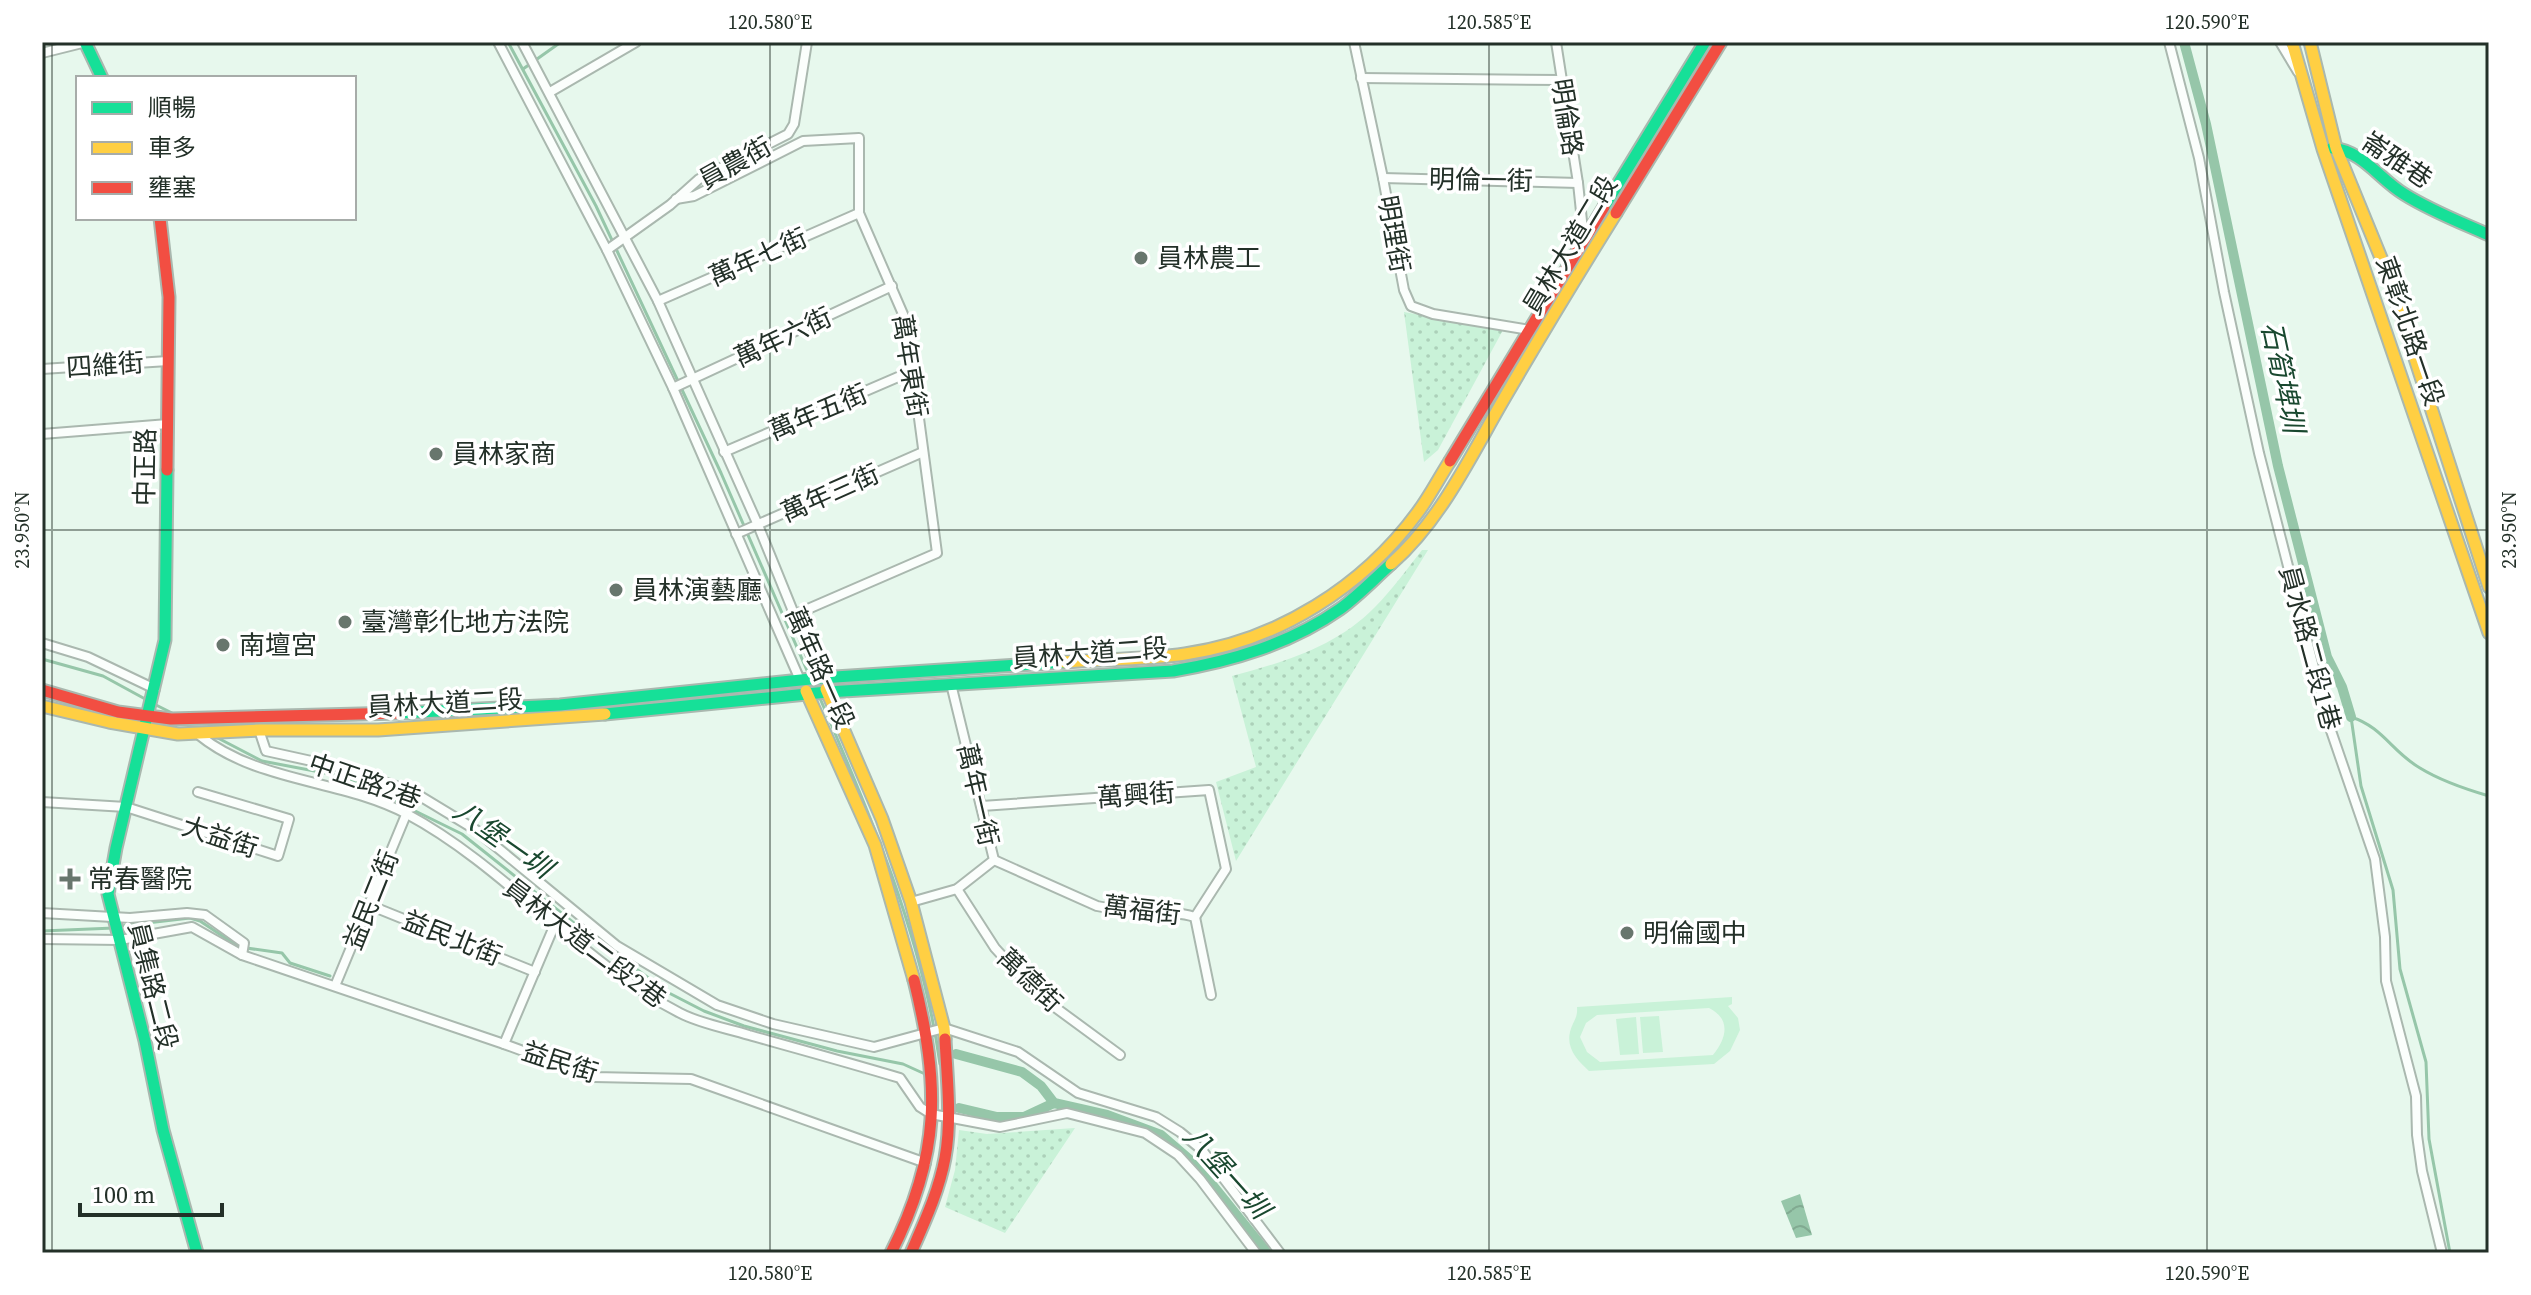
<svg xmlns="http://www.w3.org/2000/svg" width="2531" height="1295" font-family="'Source Serif 4','Noto Sans TC',serif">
<defs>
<pattern id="park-dots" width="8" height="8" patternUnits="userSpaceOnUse" patternTransform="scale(2)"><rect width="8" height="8" fill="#c9f2d8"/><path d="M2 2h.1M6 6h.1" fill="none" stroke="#acd0b9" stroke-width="1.8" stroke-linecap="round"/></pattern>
<pattern id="water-waves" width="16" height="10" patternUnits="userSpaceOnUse" patternTransform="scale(2)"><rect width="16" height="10" fill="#96c6a9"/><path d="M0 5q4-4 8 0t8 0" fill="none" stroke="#81aa91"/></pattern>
</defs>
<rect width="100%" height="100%" fill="#e7f8ed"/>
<!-- park -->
<g fill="url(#park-dots)">
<path d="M1404,312l99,18 -65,120 -14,12z"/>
<path d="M1422,550h6l-192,311 -20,-79 40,-15 -24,-91c52,-14 104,-29 143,-69 17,-17 32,-38 47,-57z"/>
<path d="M1075,1128l-70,105 -60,-26 10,-37 4,-40 28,4z"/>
</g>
<!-- pitch -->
<g fill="#c9f2d8" fill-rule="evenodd">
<path d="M1732,997v7l-4,2 10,12 2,12 -10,21 -16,13 -125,7c-11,-10 -23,-22 -19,-39 3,-11 8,-14 7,-25zM1709,1008c22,11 18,30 4,47l-113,7 -13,-10 -7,-15 6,-14 11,-8z"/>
<path d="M1659,1016l4,36 -20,1 -3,-36z"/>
<path d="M1636,1017l3,37 -19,1 -4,-36z"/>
</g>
<!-- water -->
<path fill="url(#water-waves)" d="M1800,1194l12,41 -16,3 -15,-37z"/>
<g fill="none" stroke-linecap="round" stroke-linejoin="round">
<!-- stream -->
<g stroke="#96c6a9" stroke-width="3">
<path d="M508,42l88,164 125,267 88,202"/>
<path d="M523,69l38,-27"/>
<path d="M42,659l61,17 44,24"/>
<path d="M819,696c51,118 103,239 121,368"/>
<path d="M154,704l22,11"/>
<path d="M214,736l48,25 84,16 116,57 117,93 90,66 35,18 40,15 93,25 66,13 22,10"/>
<path d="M121,926l69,-8 10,3 39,26 43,6 8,10 40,13"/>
<path d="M42,931l72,-3"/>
<path d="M2450,1253l-21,-114 -3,-77 -26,-93 -7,-79 -32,-104 -10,-69c32,10 41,35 69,51 21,13 45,21 69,28"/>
</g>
<!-- canal -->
<g stroke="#96c6a9" stroke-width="10">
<path d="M2184,42l22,82 72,342 49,191 15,30 9,30"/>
<path d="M956,1054l66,18 19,14 13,17 53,12 54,20 36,31 70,87"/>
<path d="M959,1108l38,9h27l30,-14"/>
</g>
<defs>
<g id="street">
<path d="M498,42l109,208 66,138 127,292"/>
<path d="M522,42l136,259 100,224 62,153"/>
<path d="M1354,42l29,136 21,112 7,16 22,8 97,16"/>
<path d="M1556,42l22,141 6,57"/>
<path d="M2169,42l30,116 25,134 35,161 69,269 47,137 10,78 1,44 30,115 1,39 5,36 20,82"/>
<path d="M2280,42l18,30"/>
<path d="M42,53l44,-11"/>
<path d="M1361,78l200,2"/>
<path d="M550,92l86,-50"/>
<path d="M1383,178l195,5"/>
<path d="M676,199l18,-3 109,-55 56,-3v75l47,108 31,232 -143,62"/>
<path d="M607,250l63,-45 29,-26 89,-45 6,-10 13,-82"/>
<path d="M658,301l201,-88"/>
<path d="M42,369l126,-8"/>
<path d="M673,388l219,-102"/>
<path d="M42,434l126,-10"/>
<path d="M724,452l188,-81"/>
<path d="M736,534l187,-82"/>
<path d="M42,643l46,14 67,32"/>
<path d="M259,730l7,21 82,18 67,24 61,37 141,116 100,59 56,19 101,23 70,-19 74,24 60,41 78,24 24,15 22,18 78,103"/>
<path d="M199,735c59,48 142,44 208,79 99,53 173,148 273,199 21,11 46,15 69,22 50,14 101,28 151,43l20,29 11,7 69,13 67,-14 78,20 33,22 22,24 56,74"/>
<path d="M42,802l84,5 152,49 11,-37 -91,-27"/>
<path d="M982,806l227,-16 17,79 -31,48"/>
<path d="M994,860l103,46c33,7 66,2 98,11"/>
<path d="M957,889l38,59 42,46 83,61"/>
<path d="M911,902l46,-13 37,-29 -43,-176"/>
<path d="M369,905l166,67"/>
<path d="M42,913l88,5 57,-5 18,2 39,28 -2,12"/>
<path d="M1195,917l16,78"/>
<path d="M42,939l78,1 72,-13 50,28 262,89 90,33 97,2 235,84"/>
<path d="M335,986l80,-193"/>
<path d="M504,1044l51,-120"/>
</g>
<g id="fast">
<path d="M85,42l17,36"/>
<path d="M2332,148c31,3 47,31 72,46 27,17 56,28 85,41"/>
<path d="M1604,207l101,-165"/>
<path d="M167,470l-2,170 -49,208 -8,46 37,147 18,89 34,123"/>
<path d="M399,713l161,-8 260,-27 244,-16"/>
<path d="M605,714l222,-22 346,-21c59,-10 117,-27 167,-62 18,-13 34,-30 51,-45"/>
</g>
<g id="slow">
<path d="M2292,42l31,107 166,484"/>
<path d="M2310,42l26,106 52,127 101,312"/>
<path d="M1391,564c51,-45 80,-109 114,-167 36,-62 73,-123 111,-184"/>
<path d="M1064,662c40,-3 81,-2 121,-8 92,-13 178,-67 233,-142 12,-16 21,-34 32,-51"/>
<path d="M826,689l56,130 29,83 33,126 1,11"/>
<path d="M806,691l69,154 39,135"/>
<path d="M42,706l67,16 69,12 81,-4h119l227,-16"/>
</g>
<g id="jam">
<path d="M1616,213l105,-171"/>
<path d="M160,218l9,79 -2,173"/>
<path d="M1450,461l154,-254"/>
<path d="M42,690l76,22 53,7 228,-6"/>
<path d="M891,1253c50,-99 49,-167 23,-273"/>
<path d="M911,1253c13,-30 28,-62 34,-95 7,-38 2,-80 0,-119"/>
</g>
</defs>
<!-- street casing -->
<use href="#street" stroke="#aab8af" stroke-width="12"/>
<!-- fast casing -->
<use href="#fast" stroke="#aab8af" stroke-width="15"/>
<!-- slow casing -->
<use href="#slow" stroke="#aab8af" stroke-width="15"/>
<!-- jam casing -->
<use href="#jam" stroke="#aab8af" stroke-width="15"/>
<!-- street -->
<use href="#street" stroke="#fbfefc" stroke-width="8"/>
<!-- fast -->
<use href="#fast" stroke="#16e098" stroke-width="11"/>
<!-- slow -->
<use href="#slow" stroke="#ffcf43" stroke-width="11"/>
<!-- jam -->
<use href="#jam" stroke="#f24e42" stroke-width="11"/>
</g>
<!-- ticks -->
<path fill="none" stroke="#233028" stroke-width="2" stroke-opacity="0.45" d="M52,42v1211M770,42v1211M1489,42v1211M2207,42v1211M42,530h2447"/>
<!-- markers -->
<g fill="#68766d" stroke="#fff" stroke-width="3">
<circle cx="1141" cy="258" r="8"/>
<circle cx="436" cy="454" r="8"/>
<circle cx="616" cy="590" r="8"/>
<circle cx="345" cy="622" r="8"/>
<circle cx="223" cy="645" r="8"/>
<path d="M66 867h8v8h8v8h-8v8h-8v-8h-8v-8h8z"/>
<circle cx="1627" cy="933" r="8"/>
</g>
<g text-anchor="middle" stroke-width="7" stroke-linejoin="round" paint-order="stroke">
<!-- street labels -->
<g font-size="26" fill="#233028" stroke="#fff">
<text transform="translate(1567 117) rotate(81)" y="9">明倫路</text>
<text transform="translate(2397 160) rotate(34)" y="9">崙雅巷</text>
<text transform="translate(735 163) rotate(-29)" y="9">員農街</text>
<text transform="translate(1481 180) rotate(1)" y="9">明倫一街</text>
<text transform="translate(1394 234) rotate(80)" y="9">明理街</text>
<text transform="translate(1570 245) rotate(-59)" y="9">員林大道二段</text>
<text transform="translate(758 257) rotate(-24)" y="9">萬年七街</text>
<text transform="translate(2410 331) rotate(71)" y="9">東彰北路一段</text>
<text transform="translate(783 337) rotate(-25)" y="9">萬年六街</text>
<text transform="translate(105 365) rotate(-4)" y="9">四維街</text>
<text transform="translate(910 366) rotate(81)" y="9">萬年東街</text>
<text transform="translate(818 412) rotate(-23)" y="9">萬年五街</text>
<text transform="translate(145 467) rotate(-89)" y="9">中正路</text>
<text transform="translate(830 493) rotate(-24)" y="9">萬年三街</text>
<text transform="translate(2310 648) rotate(75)" y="9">員水路二段1巷</text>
<text transform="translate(1090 653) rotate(-4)" y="9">員林大道二段</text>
<text transform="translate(820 668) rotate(66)" y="9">萬年路一段</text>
<text transform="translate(445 703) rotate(-3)" y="9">員林大道二段</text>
<text transform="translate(365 781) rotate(19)" y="9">中正路2巷</text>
<text transform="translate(978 795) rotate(77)" y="9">萬年一街</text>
<text transform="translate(1136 795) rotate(-4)" y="9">萬興街</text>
<text transform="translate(220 837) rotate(18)" y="9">大益街</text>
<text transform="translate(371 900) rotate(-68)" y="9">益民二街</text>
<text transform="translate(1142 910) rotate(7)" y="9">萬福街</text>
<text transform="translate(452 938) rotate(22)" y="9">益民北街</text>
<text transform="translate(585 943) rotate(37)" y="9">員林大道二段2巷</text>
<text transform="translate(1030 980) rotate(44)" y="9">萬德街</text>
<text transform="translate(153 986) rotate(76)" y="9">員集路二段</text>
<text transform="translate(560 1062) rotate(18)" y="9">益民街</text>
</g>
<!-- poi labels -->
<g font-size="26" fill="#233028" stroke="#fff" text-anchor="start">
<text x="1157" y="267">員林農工</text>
<text x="452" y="463">員林家商</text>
<text x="632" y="599">員林演藝廳</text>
<text x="361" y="631">臺灣彰化地方法院</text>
<text x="239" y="654">南壇宮</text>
<text x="88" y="888">常春醫院</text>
<text x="1643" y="942">明倫國中</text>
</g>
<!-- water labels -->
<g font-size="28" font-style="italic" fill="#19482f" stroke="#fff">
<text transform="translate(2283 377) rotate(78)" y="10">石筍埤圳</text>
<text transform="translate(503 839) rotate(35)" y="10">八堡一圳</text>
<text transform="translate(1227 1172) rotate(48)" y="10">八堡一圳</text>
</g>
</g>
<!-- border -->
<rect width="2531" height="1295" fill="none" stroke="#ffffff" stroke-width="88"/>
<!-- legend -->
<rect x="76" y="76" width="280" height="144" fill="#ffffff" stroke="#a7aca9" stroke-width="2"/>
<rect x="92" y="102" width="40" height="12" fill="#16e098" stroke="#a7aca9" stroke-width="2"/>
<text x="148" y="116" font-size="24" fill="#233028">順暢</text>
<rect x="92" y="142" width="40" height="12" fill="#ffcf43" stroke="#a7aca9" stroke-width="2"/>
<text x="148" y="156" font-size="24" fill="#233028">車多</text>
<rect x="92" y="182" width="40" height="12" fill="#f24e42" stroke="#a7aca9" stroke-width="2"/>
<text x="148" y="196" font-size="24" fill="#233028">壅塞</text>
<!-- scale -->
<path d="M80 1203v12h142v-12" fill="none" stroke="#233028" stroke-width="4"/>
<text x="92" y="1203" font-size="24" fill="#233028" stroke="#ffffff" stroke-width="6" paint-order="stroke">100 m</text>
<rect x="44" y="44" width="2443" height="1207" fill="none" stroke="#233028" stroke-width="3"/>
<g font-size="20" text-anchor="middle" fill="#233028">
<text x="770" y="29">120.580°E</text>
<text x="1489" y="29">120.585°E</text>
<text x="2207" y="29">120.590°E</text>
<text transform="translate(22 530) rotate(-90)" y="7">23.950°N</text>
<text transform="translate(2509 530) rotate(-90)" y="7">23.950°N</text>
<text x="770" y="1280">120.580°E</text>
<text x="1489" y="1280">120.585°E</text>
<text x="2207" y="1280">120.590°E</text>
</g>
</svg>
